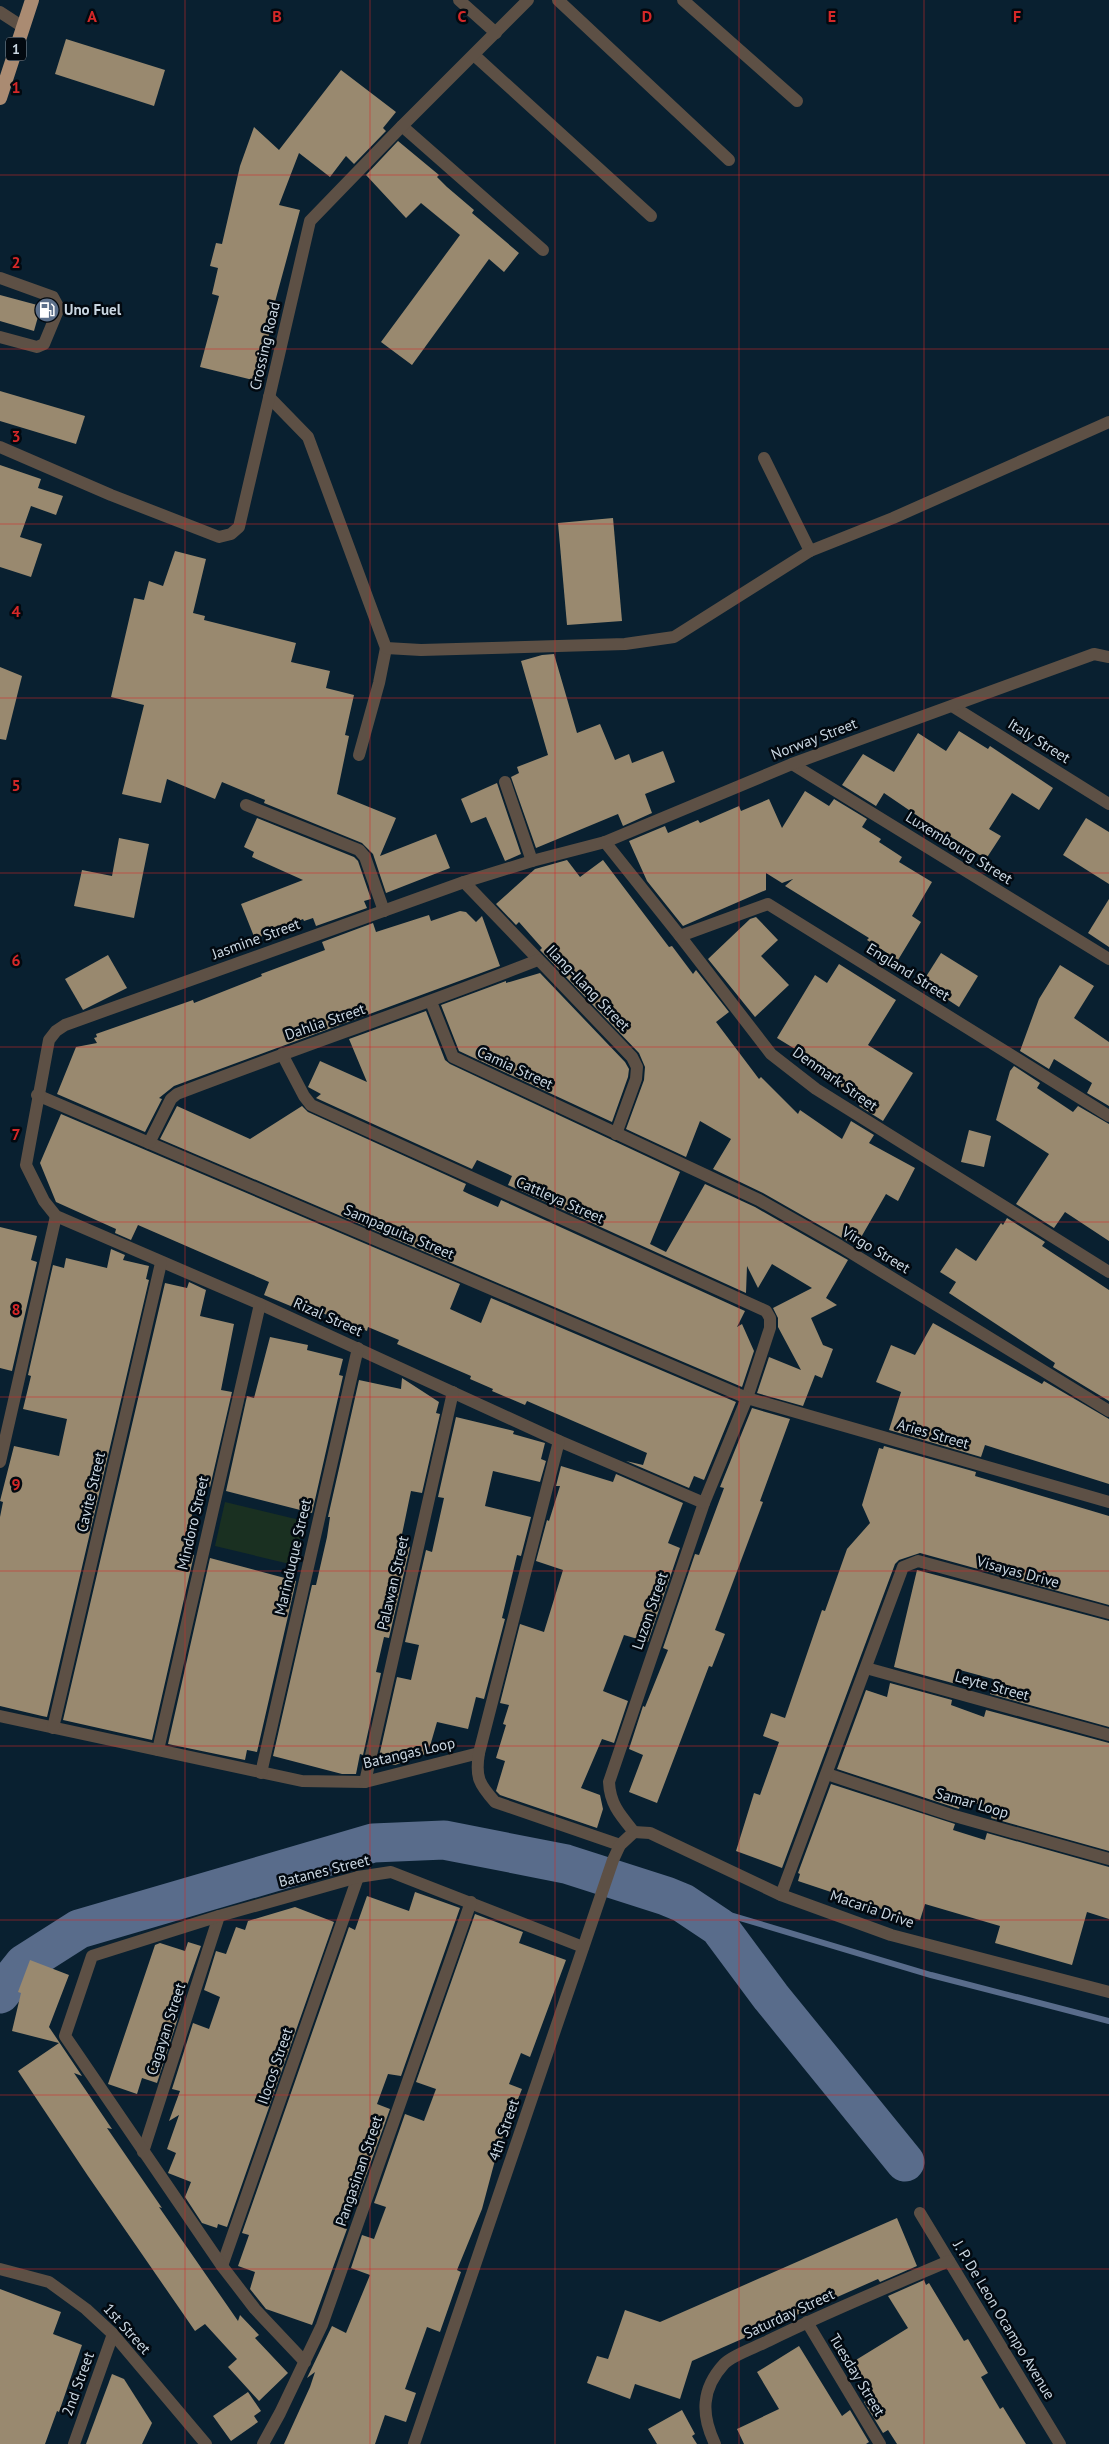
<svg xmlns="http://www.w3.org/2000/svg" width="1109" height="2444" font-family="'PT Sans',sans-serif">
<rect width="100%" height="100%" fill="#092030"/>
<!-- green -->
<path fill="#1a3021" d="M225,1502l79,19 -10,44 -79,-19z"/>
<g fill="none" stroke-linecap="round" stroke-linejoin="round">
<!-- stream -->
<path stroke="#596c8b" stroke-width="6" d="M666,1896l265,79 178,46"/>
<!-- river -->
<path stroke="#596c8b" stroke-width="39" d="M0,1994l24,-30 55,-35 294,-86 71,-3 122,24 100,32 17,7 36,24 52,70 134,165"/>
</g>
<!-- building -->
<g fill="#99896f">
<path d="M66,39l99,31 -11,36 -99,-32z"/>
<path d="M341,70l55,42 -13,16 3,3 -32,33 -8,-8 -16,21 -31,-24 -20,52 21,5 -28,103 2,1 -9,37 3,1 -7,30 -61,-15 19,-71 -7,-2 6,-26 -8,-2 6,-23 6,1 18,-78 14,-39 25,23z"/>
<path d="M398,141l41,34 -2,2 10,10 27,23 -2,3 47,40 -15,19 -15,-13 -77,106 -31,-23 79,-107 -39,-32 -15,15 -40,-43z"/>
<path d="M0,295l41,11 -7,25 -34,-10z"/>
<path d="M0,391l85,25 -9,28 -76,-23z"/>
<path d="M0,465l41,14 -3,9 25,8 -7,19 -25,-9 -11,31 22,7 -11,33 -31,-10z"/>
<path d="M613,518l9,103 -55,4 -9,-102z"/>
<path d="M175,551l31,8 -13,54 12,3 -1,4 92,23 -5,19 39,9 -4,17 28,7 -9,40 4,1 -12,58 59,24 -16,38 56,-22 14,34 -64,25 -13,-39 -11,-11 -98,-40 1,-3 -43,-18 -7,17 -48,-20 -6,24 -39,-9 22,-89 -33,-8 23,-99 10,2 5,-19 14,5z"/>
<path d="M554,654l23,79 23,-9 15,36 14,-6 3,9 31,-12 12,31 -30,12 7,19 -29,13 -5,-12 -82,34 -25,-71 8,-4 -2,-6 31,-12 -27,-94 21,-6z"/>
<path d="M0,667l22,9 -16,64 -6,-1z"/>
<path d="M959,731l29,18 2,-3 63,42 -14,22 -27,-17 -23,36 12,7 -15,23 -35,-22 -1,1 -66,-45 -8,13 -34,-21 21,-31 31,18 24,-39 28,18z"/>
<path d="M497,783l24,71 -16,7 -19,-44 -15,6 -10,-24z"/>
<path d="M805,791l24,15 5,-7 33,20 -5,8 19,12 -2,3 23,15 -3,5 33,20 -20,34 9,6 -23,38 -31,-20 2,-2 -84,-52 8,-7 -11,4 -16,-10v17l-83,36 -36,-45 -18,-40 36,-15 3,7 30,-13 2,3 39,-17 2,5 28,-12 13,29z"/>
<path d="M257,818l97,39 4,4 13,38 -7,2 3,7 -51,18 -3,-8 -9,3 -1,-2 -48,20 -14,-35 62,-24 -51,-23 2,-5 -10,-5z"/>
<path d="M1086,818l23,14v52l-46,-29z"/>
<path d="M119,838l30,6 -15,74 -60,-12 8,-36 30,6z"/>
<path d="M567,860l13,17 23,-17 66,87 3,-1 21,28 3,-4 33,42 -13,10 43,57 2,-2 37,37 2,-4 42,29 9,-18 23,14 -5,8 46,25 -17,33 -12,-7 -30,52 -93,-53 -50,-24 18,-30 -31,-18 -14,36 -60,-28 18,-49 1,-13 -6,-14 -99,-103 2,-2 -23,-26 -3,3 -20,-21 39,-35z"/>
<path d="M1109,899v48l-21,-14z"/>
<path d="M460,911l6,1 10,10 6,-6 18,50 -326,120 -15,12 3,1 -17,33 -88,-38 19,-47 21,-4 -3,-5 3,-1 -1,-3 97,-34 1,3 68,-27 -1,-2 64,-24 -3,-8 51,-19 3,9 53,-17 2,6z"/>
<path d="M756,917l22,23 -17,16 28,29 -34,32 -47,-58 42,-40z"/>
<path d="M941,953l37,23 -19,31 -37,-24z"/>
<path d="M108,955l19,33 -44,22 -18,-31z"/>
<path d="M839,964l57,36 -28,45 45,28 -30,48 -24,-15 1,-2 -9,-6 1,-2 -39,-25 5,-8 -41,-25 38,-63 12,8z"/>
<path d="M1060,965l34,21 -20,32 35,24v64l-22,-13 5,-10 -38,-24 -5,10 -29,-18 19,-52z"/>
<path d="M540,973l85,89 4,7 -1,8 -16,45 -153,-71 -18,-46 65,-24v2z"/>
<path d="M426,1011l19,49 5,4 230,108 -30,72 16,8 39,-68 50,23 93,53 -22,38 11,7 -26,13 12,27 10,4 -11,29 -7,-3 -12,31 -46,-13 12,-36 32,13 -23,-43v-9l-5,-10 39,-20 -40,-24 -14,24 -11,-22 -1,27 -238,-108 4,-9 -35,-16 -5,9 -156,-71 5,-4 -13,-7 12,-26 47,21 -18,-43z"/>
<path d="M1014,1066l26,17 -3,5 36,24 5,-6 31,18v117l-44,-29 -11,16 -38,-24 33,-50 -53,-34 14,-49z"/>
<path d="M177,1106l73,33 52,-33 6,6 158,72 -3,7 6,3 29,13 3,-7 244,111 -8,16 5,-3 12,27 -12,36 -582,-248z"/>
<path d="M61,1114l399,170 -10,25 31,14 10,-25 245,104 -32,78 -10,-4 -5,12 -63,-27 17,4 4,-12 -120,-52 -2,4 -33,-14 1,-2 -23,-10 1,-3 -74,-32 2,-4 -31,-13 -1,4 -72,-29 -2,5 -29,-12 5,-13 -131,-57 -7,15 -16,-7 1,-4 -60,-27 -16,-39z"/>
<path d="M969,1130l22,6 -7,31 -23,-5z"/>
<path d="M1007,1218l38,24 -3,4 67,44v111l-56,-34 2,-4 -106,-70 7,-11 -16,-10 16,-24 20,13 25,-38 2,2z"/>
<path d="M0,1227l37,9 -6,24 6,2 -25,109 -12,-3z"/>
<path d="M111,1249l14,6 -2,5 26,6 -3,13 3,1 -102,437 -5,-1 -42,-10v-189l3,-15 -3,-1 14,-55 45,10 8,-37 -44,-10 8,-33 -3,-1 25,-110 11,3 2,-10 41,10z"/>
<path d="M189,1282l17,8 -6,26 34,8 -13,66 11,2 -22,95 -12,-3 -13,68 9,3 -42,185 -89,-20 102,-437 22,5z"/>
<path d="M933,1323l109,61 2,-3 65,38v65l-124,-39 -4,12 -92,-27 12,-38 -25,-10 15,-37 24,10z"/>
<path d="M270,1337l38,8 -1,5 36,9 -4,16 4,1 -31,137 -86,-22 21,-95 7,2z"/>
<path d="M402,1378l37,24 -3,11 4,1 -18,79 -11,-2 -11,53 10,3 -21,91 -5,-1 -8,35 5,1 -18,82 -3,-1 -4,20h-14l-69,-18 39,-171h4l11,-48 3,-20h-2l31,-137 42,9z"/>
<path d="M752,1408l38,11 -30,82 3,1 -48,128 10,4 -13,33 -3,-1 -52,137 -28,-11 14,-37 -14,-6 14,-43 2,1 23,-57 -5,-2 32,-94 4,1 25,-67 -4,-1z"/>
<path d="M456,1417l58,14 -1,3 32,9 -4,16 5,2 -6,21 -47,-11 -8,35 46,11 -10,39 -4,-1 -15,63 3,1 -21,80 -8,-2 -8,32 -31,-7 -9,31 -33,12 -7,-1 -10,-3 19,-84 14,3 8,-35 -14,-3 21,-92 6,2 12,-54 -6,-1z"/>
<path d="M884,1446l92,26 -1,4 134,40v89l-189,-52 -21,7 -4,4 -113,304 -46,-17 18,-58 6,2 19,-53 -16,-6 8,-23 14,5 37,-108 3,1 22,-62 23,-26 -8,-18 17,-57 4,1z"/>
<path d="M561,1466l52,16 3,-8 67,29 -15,40 12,5 -32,94 -24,-7 -21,56 25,10 -14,42 -12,-4 -21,49 19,7 3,14 -6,19 -97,-33 -4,-4 9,-30 -9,-3 10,-33 -3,-1 6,-19 -9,-2 20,-79 24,8 19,-62 -27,-9 11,-41 2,1 11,-35h-4z"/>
<path d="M210,1558l86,23 -39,171 -10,-2 -2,10 -77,-16z"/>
<path d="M917,1570l192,51v106l-119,-33 3,-15 -33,-9 -4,14 -62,-17z"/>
<path d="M890,1683l62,17 -1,5 33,12 2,-7 123,33v108l-118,-33 3,-9 -32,-10 -3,10 -122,-40 29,-79 21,7z"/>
<path d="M831,1784l124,40 -2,6 32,10 2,-7 122,34v52l-22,-7 -15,53 -77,-22 5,-17 -75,-22 -5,16 -74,-21v-2l-48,-16 2,-7 -2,-1z"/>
<path d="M415,1892l45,16 -59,168 -13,-2 -11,30 13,5 -32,89 -3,-2 -11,32 3,1 -35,96 -46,-16 -16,-20 5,-17 -17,-6 11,-31 -7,-2 107,-306 6,3 12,-34 42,15z"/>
<path d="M295,1907l39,15 -107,305 -9,-3 -1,4 -15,-5 -17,-26 6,-15 -23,-9 8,-20 -9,-4 12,-34 -10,6 11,-30 -8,-2 21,-66 16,6 11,-32 -16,-7 12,-39 10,3 10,-27 9,3 3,-9z"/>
<path d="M475,1914l48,18 -4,11 47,17 -36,97 -9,-4 -12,31 13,5 -24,60 -16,60 -25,61 4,2 -21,60 -13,-5 -22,62 11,4 -10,29 -21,-7 -10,29h-91l26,-57 5,-15 -8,6 25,-52 14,7 24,-58 -19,-7 11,-33 12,4 12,-32 -12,-4 31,-89 19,7 12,-32 -20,-7z"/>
<path d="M188,1942l13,4 -25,71 2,1 -21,65 -15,-5 -5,16 -29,-10 47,-139 5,-2 25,8z"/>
<path d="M30,1960l39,15 -20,52 33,49 -8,-3 38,56 -5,-1 55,80 -3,-1 79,114 2,-6 19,20 -4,3 33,35 -29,28 -31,-34 9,-8 -32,-35 -10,7 -107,-155 -70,-105 41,-28 -47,-12 9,-38 -3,-1z"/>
<path d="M897,2218l20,48 -37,16 -2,-3 -186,82 -12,38 -45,-15 -5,15 -43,-16 10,-27 11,3 17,-49 35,12z"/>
<path d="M924,2280l2,5 3,-2 35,58 4,-2 20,34 -7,4 19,32 3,-2 23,37h-129l-9,-14 -5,3 -19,-31 8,-5 -21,-34 57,-35 -20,-32z"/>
<path d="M0,2289l61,23 -8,22 29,11 -23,67 -2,-1 -12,33h-45z"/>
<path d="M799,2346l43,70 8,-6 19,32 -3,2h-122l-7,-15 42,-20 -22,-37z"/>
<path d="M112,2374l12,5 28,44 -10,21h-56z"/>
<path d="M248,2392l13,19 -7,5 4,6 -27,19 -18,-25z"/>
<path d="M682,2410l13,24 -3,2 5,8h-40l-9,-15z"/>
</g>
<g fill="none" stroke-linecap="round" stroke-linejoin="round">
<!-- service -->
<g stroke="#5d5045" stroke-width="12">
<path d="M0,278l53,19 6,11 -15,36 -7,3 -37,-10"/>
<path d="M764,458l46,93"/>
<path d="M359,755l20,-72 7,-35"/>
</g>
<!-- minor -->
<g stroke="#5d5045" stroke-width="12">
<path d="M459,0l37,33"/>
<path d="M558,0l171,160"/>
<path d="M683,0l114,101"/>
<path d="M0,12l23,15"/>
<path d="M474,55l177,161"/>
<path d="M402,126l141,124"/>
<path d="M269,397l39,40 78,211 35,2 204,-6 49,-7 136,-86 83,-33 216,-96"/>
<path d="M0,447l111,48 108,42 12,-3 8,-7 71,-306 92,-95 126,-126"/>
<path d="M952,706l157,98"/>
<path d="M792,764l317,195"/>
<path d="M505,782l27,79"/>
<path d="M246,805l113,45 6,7 19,54"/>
<path d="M605,842l75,94 91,118 45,35 293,183"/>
<path d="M464,882l168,175 5,10 -1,12 -20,55"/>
<path d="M680,936l88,-32 341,212"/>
<path d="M431,1002l22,55 306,143 81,46 269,165"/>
<path d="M282,1054l22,42 7,9 455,206 4,7v10l-23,70 -43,105 -95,279c1,22 11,33 25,50"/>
<path d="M37,1095l710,303 362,104"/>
<path d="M149,1143l22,-44 6,-5c120,-46 241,-87 361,-134"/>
<path d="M0,1462l56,-246"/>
<path d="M704,1503l-145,-62 -299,-137 -204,-88 -12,-15 -18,-36 23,-125 7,-9 9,-6 399,-143 68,-21 73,-19 187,-78 302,-110 15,3"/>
<path d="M866,1668l243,67"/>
<path d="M0,1716l302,65 63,1 114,-29 80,-312"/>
<path d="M53,1728l108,-465"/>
<path d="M158,1750l102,-446"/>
<path d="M479,1753c-4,24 0,31 16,49l125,43"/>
<path d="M261,1773l97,-425"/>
<path d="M827,1774l124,41 158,44"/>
<path d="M365,1782l88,-390"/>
<path d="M781,1895l122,-328 15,-6 191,52"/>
<path d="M143,2152l76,-236"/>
<path d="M920,2213l140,231"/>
<path d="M222,2266l136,-389"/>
<path d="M0,2269l49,13 37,27 27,25 93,110"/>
<path d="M807,2322l73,122"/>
<path d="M305,2362l-50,-53 -33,-43 -157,-230 27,-80 127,-40 139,-39 33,-5 192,75"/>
<path d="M74,2444l39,-110"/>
<path d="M263,2444l17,-31 42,-88 149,-423"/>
<path d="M715,2444c-14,-29 -14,-55 9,-80 8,-9 33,-17 44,-23 59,-29 120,-54 181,-80"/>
</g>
<!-- tertiary -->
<path stroke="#5d5045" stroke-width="12" d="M414,2444l199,-584 7,-15 14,-13 16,1 131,62 110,40 218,57"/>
<!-- trunk -->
<path stroke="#aa8b72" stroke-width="14" d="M0,98l32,-98"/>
</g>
<!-- grid -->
<path fill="none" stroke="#d62828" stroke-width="1" stroke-opacity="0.55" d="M185,0v2444M370,0v2444M555,0v2444M739,0v2444M924,0v2444M0,175h1109M0,349h1109M0,524h1109M0,698h1109M0,873h1109M0,1047h1109M0,1222h1109M0,1397h1109M0,1571h1109M0,1746h1109M0,1920h1109M0,2095h1109M0,2269h1109"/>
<!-- icons -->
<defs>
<symbol id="fuel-disc" viewBox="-11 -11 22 22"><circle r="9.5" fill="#5c6f8a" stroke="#020910"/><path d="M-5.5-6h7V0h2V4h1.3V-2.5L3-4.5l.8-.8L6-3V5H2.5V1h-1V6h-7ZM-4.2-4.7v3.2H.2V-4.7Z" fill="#fff"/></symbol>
</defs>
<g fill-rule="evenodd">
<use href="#fuel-disc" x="33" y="296" width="28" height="28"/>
</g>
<g text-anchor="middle" stroke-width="5" stroke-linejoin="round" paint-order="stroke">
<!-- shield labels -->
<rect fill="#020910" stroke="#8d98a2" stroke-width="1" x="6" y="37.5" width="20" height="23" rx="4"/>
<g font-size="14" font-weight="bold" fill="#c9d6e1">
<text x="16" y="54">1</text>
</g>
<!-- poi labels -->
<g font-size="15" font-weight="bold" fill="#c9d6e1" stroke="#020910" text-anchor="start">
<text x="64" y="315">Uno Fuel</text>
</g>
<!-- street labels -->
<g font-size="15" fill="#c9d6e1" stroke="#020910">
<text transform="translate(265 346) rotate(-77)" y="5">Crossing Road</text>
<text transform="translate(814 739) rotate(-21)" y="5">Norway Street</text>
<text transform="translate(1039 741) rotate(32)" y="5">Italy Street</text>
<text transform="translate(959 848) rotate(32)" y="5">Luxembourg Street</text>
<text transform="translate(256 939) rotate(-20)" y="5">Jasmine Street</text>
<text transform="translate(908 972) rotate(32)" y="5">England Street</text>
<text transform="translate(588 988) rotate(46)" y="5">Ilang-Ilang Street</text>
<text transform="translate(325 1022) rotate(-19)" y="5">Dahlia Street</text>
<text transform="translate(515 1068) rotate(25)" y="5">Camia Street</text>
<text transform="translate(835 1079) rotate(35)" y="5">Denmark Street</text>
<text transform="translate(560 1200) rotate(24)" y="5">Cattleya Street</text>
<text transform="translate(399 1232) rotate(23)" y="5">Sampaguita Street</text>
<text transform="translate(876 1250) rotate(31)" y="5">Virgo Street</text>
<text transform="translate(328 1317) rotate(24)" y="5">Rizal Street</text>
<text transform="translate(933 1434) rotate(16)" y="5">Aries Street</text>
<text transform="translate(91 1492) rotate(-77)" y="5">Cavite Street</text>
<text transform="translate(193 1523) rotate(-77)" y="5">Mindoro Street</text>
<text transform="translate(293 1557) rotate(-77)" y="5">Marinduque Street</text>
<text transform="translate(1018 1572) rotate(15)" y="5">Visayas Drive</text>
<text transform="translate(393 1583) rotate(-77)" y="5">Palawan Street</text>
<text transform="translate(650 1611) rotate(-71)" y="5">Luzon Street</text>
<text transform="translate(992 1686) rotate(15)" y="5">Leyte Street</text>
<text transform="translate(409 1753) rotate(-13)" y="5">Batangas Loop</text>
<text transform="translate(972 1803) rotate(16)" y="5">Samar Loop</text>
<text transform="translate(324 1871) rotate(-14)" y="5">Batanes Street</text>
<text transform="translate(872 1909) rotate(19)" y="5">Macaria Drive</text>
<text transform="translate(166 2029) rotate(-72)" y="5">Cagayan Street</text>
<text transform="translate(275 2066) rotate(-71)" y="5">Ilocos Street</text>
<text transform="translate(504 2130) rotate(-71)" y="5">4th Street</text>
<text transform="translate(359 2171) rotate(-71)" y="5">Pangasinan Street</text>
<text transform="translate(789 2314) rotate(-25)" y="5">Saturday Street</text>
<text transform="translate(1004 2320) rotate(59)" y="5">J. P. De Leon Ocampo Avenue</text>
<text transform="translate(127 2329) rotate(48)" y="5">1st Street</text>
<text transform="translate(857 2375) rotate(59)" y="5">Tuesday Street</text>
<text transform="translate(78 2384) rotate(-70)" y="5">2nd Street</text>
</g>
</g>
<g font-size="16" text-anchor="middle" font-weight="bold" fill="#d62828" stroke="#020910" stroke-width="5" stroke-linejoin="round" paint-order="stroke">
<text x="92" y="22">A</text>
<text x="277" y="22">B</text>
<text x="462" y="22">C</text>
<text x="647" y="22">D</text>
<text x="832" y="22">E</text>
<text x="1017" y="22">F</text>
<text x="16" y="93">1</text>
<text x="16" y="268">2</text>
<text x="16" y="442">3</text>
<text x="16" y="617">4</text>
<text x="16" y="791">5</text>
<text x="16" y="966">6</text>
<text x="16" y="1140">7</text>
<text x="16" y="1315">8</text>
<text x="16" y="1490">9</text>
</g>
</svg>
